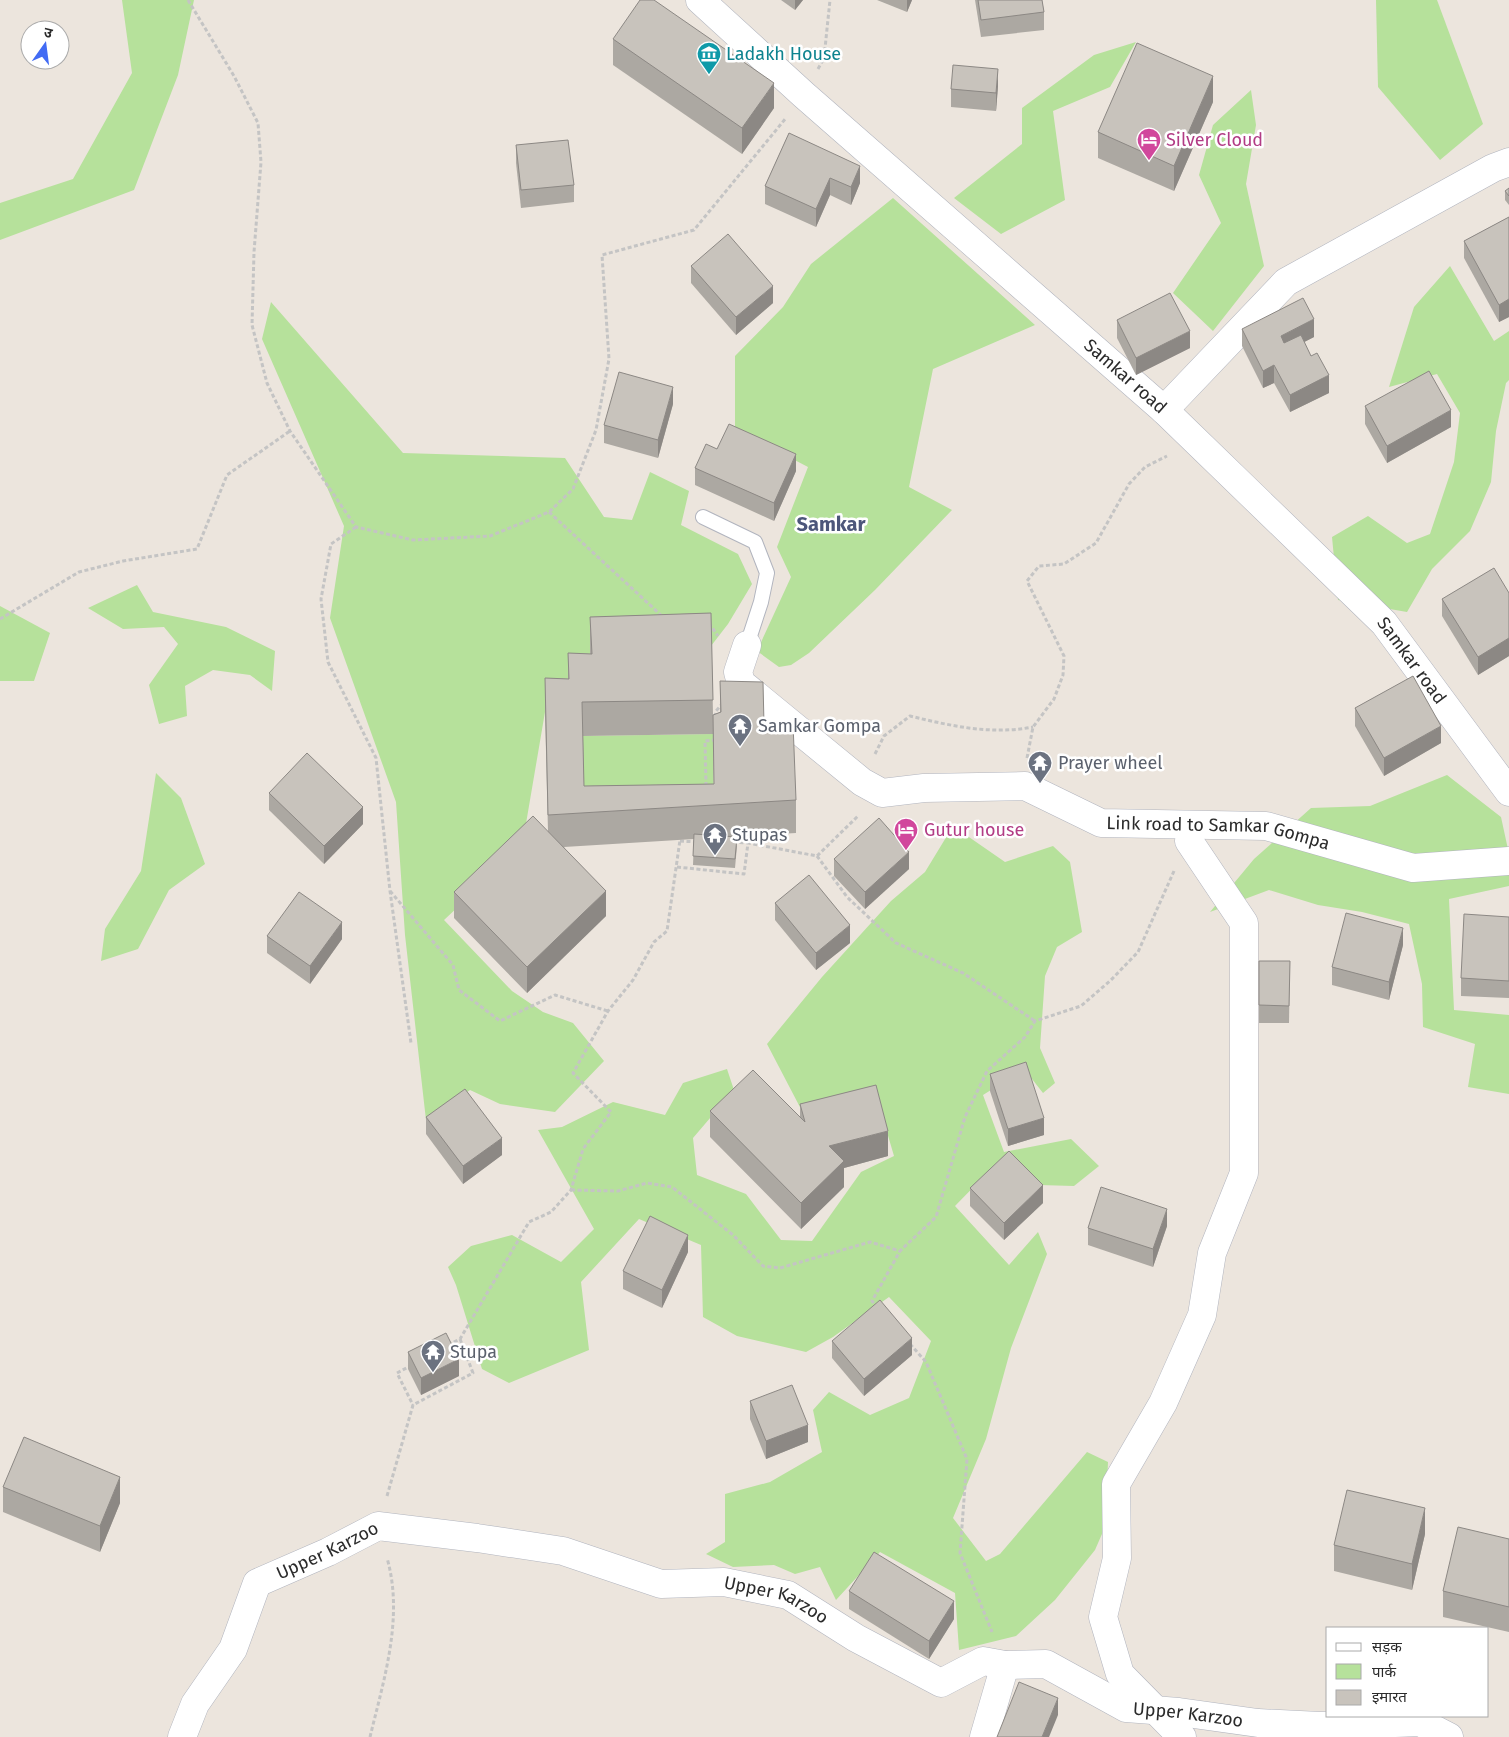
<svg xmlns="http://www.w3.org/2000/svg" width="1509" height="1737" font-family="'Fira Sans','Noto Sans Devanagari',sans-serif">
<rect width="100%" height="100%" fill="#ece5dd"/>
<!-- green -->
<g fill="#b6e19b">
<path d="M122,0h72l-16,75 -44,115 -134,50v-37l73,-24 59,-106z"/>
<path d="M1376,0h61l46,124 -43,36 -62,-73z"/>
<path d="M1136,42l-26,45 -57,24 12,89 -64,34 -47,-36 68,-54v-36l72,-53z"/>
<path d="M1251,90l5,35 -10,59 18,82 -51,65 -40,-38 48,-70 -22,-48 14,-50z"/>
<path d="M893,198l142,127 -102,44 -24,118 43,23 -77,80 -66,63 -18,12 -12,2 -22,-16 34,-74 -14,-30 31,-80 -73,-38v-73l48,-49 28,-43z"/>
<path d="M1450,266l44,75 15,-10v49l-3,3 -10,48 -5,51 -21,49 -38,38 -25,43 -69,-12 -6,-63 36,-21 39,27 23,-9 24,-72 6,-49 -23,-39 -48,13 25,-80z"/>
<path d="M271,302l132,151 162,5 39,59 28,3 18,-48 39,19 -8,34 57,29 14,30 -24,40 -17,22 -119,41 -47,25 -23,135 -78,73 68,71 31,21 30,11 31,38 -49,51 -55,-8 -30,-14 -44,30 -21,-185 -9,-133 -66,-184 14,-92 -82,-187z"/>
<path d="M137,585l16,27 73,15 49,24 -3,40 -22,-16 -37,-5 -28,16 2,30 -28,8 -10,-39 29,-41 -14,-17 -41,2 -35,-21z"/>
<path d="M0,606l50,27 -16,48h-34z"/>
<path d="M713,734l1,83 -130,2 -2,-83z"/>
<path d="M156,773l25,25 24,66 -36,26 -31,59 -37,12 4,-32 36,-58z"/>
<path d="M1447,775l54,42 8,37v32l-60,13 5,111 55,5v79l-41,-7 7,-43 -52,-17 -1,-43 -13,-60 -47,-12 -44,-7 -49,-15 -59,22 44,-53 57,-51 59,-2z"/>
<path d="M953,826l52,36 48,-16 17,16 12,70 -25,15 -12,29 -5,72 15,35 -12,10 -11,-14 -14,-6 -35,22 21,57 67,-13 28,27 -25,20 -35,-1 -43,-21 -41,42 54,59 29,-33 9,22 -36,94 -25,91 -33,79 33,43 14,-7 87,-102 21,10 -3,65 -10,23 -40,50 -39,36 -57,14 -4,-57 -75,-41 -44,48 -16,-33 -25,7 -21,-9 -41,2 -27,-13 19,-12v-48l45,-12 52,-30 -9,-42 16,-18 41,23 39,-17 22,-57 -42,-44 -56,40 -27,15 -69,-16 -34,-19 -2,-72 -62,-26 -58,63 8,68 -80,33 -27,-14 -26,-84 -8,-18 23,-21 41,-11 49,27 33,-33 -56,-99 24,-3 51,-25 52,13 18,-32 44,-14 7,21 -41,48 4,37 49,19 35,46 31,1 49,-69 33,-16 -15,-51 -77,6 -35,-67 55,-67 69,-76 34,-29z"/>
</g>
<g fill="none" stroke-linecap="round" stroke-linejoin="round">
<defs>
<path id="lane" d="M703,517l52,25 12,31 -6,29 -14,43"/>
<g id="street">
<path d="M1164,410l122,-128 207,-114 16,-6"/>
<path id="s1" d="M747,645l-9,27 3,11 121,99 20,11 42,-5 101,-2 76,37 165,3 147,42 96,-7"/>
<path id="s2" d="M182,1737l13,-33 38,-55 24,-66 71,-31 50,-26 99,12 86,13 98,33 63,-2 64,13 68,43 85,45 42,-22 22,4 41,-1 80,44 53,4 79,11 62,3 100,-4 29,15"/>
<path d="M984,1737l21,-72"/>
<path d="M1182,1737l-62,-63 -17,-57 14,-59 -1,-74 47,-81 39,-88 10,-62 32,-80v-250l-55,-82"/>
</g>
<g id="secondary">
<path id="s3" d="M700,0l104,95 360,315 220,213 125,169"/>
</g>
</defs>
<!-- lane casing -->
<use href="#lane" stroke="#b1b4be" stroke-width="16"/>
<!-- street casing -->
<use href="#street" stroke="#b1b4be" stroke-width="29"/>
<!-- secondary casing -->
<use href="#secondary" stroke="#b1b4be" stroke-width="29"/>
<!-- path -->
<g stroke="#c4c4c4" stroke-width="3" stroke-dasharray="4 2.5" stroke-linecap="butt">
<path d="M188,0l46,76 24,47 3,39 -7,90 -2,73 15,58 23,48 66,96 57,13 77,-4 59,-24 24,-23 23,-59 13,-71 -7,-104 92,-25 92,-112"/>
<path d="M818,69l6,-11 6,-58"/>
<path d="M549,512l114,105"/>
<path d="M356,527l-25,17 -10,55 7,63 48,96 14,133 21,152"/>
<path d="M0,619l79,-47 44,-11 74,-12 30,-74 63,-44"/>
<path d="M709,623l9,13"/>
<path d="M715,717l1,-6 6,-7"/>
<path d="M875,754l9,-18 26,-20c41,10 81,19 123,11"/>
<path d="M1027,758l6,-31 21,-28 9,-24 1,-19 -37,-75 12,-15 25,-2 32,-21 33,-59 16,-17 22,-11"/>
<path d="M706,786l-1,-45 11,-1"/>
<path d="M680,841l17,1"/>
<path d="M733,842l15,1"/>
<path d="M817,856l30,41 49,46 67,30 72,48"/>
<path d="M677,867l67,7 4,-31 69,13 42,-41"/>
<path d="M390,891l63,74 6,25 41,31 55,-26 53,16"/>
<path d="M571,1190l47,1 29,-8 25,4 61,48 30,31 17,2 90,-26 30,9 36,-34 29,-100 22,-46 38,-34 10,-16 46,-15 30,-26 27,-28 36,-81"/>
<path d="M878,1308l-6,-7 28,-50"/>
<path d="M910,1344l16,18 41,97 -7,94 32,79"/>
<path d="M448,1345l12,-6 69,-117 22,-10 20,-22 12,-41 28,-37 -38,-39 35,-62 25,-31 21,-38 13,-11 13,-91"/>
<path d="M412,1365l-15,8 16,32"/>
<path d="M387,1496l26,-91 60,-32 -13,-34"/>
<path d="M370,1737c14,-58 34,-120 17,-179"/>
</g>
<!-- lane -->
<use href="#lane" stroke="#fff" stroke-width="14"/>
<!-- street -->
<use href="#street" stroke="#fff" stroke-width="28"/>
<!-- secondary -->
<use href="#secondary" stroke="#fff" stroke-width="28"/>
</g>
<!-- wall -->
<g fill="#aca8a2" fill-rule="evenodd">
<path d="M781,0h22l-8,10z"/>
<path d="M877,0h35l-5,12z"/>
<path d="M975,0h67l2,12v18l-63,7z"/>
<path d="M613,39l161,69 -32,46 -129,-89z"/>
<path d="M998,86l-2,25 -45,-4v-18z"/>
<path d="M1213,102l-39,89 -76,-33v-26z"/>
<path d="M789,133l71,50 -9,22 -21,-10 -14,32 -51,-23v-18z"/>
<path d="M516,145l58,40v17l-53,6 -5,-45z"/>
<path d="M1509,188v17l-4,-5v-9z"/>
<path d="M1509,217v100l-10,5 -35,-64v-17z"/>
<path d="M691,266l82,37 -37,32 -45,-52z"/>
<path d="M1117,320l73,28 -54,27 -19,-37z"/>
<path d="M1242,329l72,8 -10,5 25,51 -39,19 -16,-29 -11,5 -21,-42z"/>
<path d="M673,404l-15,54 -54,-15v-18z"/>
<path d="M1365,406l86,21 -64,36 -22,-39z"/>
<path d="M717,449l79,22 -22,50 -79,-36v-17z"/>
<path d="M1509,593v63l-31,19 -36,-59v-17z"/>
<path d="M711,613l2,102 7,-3v-31l44,44 32,75v33l-66,4 7,9 -2,22 -42,-3 1,-26 -130,8 42,69 -79,77 -73,-75v-26l94,-61 -3,-120v-33l23,1v-26l22,1v-37zM713,734l1,50 -130,2 -1,-50z"/>
<path d="M1355,708l86,35 -57,33 -29,-50z"/>
<path d="M269,793l94,31 -39,40 -55,-54z"/>
<path d="M834,859l75,10 -44,40 -31,-33z"/>
<path d="M775,903l75,40 -34,27 -41,-50z"/>
<path d="M1509,917v81l-48,-2v-18z"/>
<path d="M267,936l75,3 -32,45 -43,-31z"/>
<path d="M1403,945l-14,55 -57,-15v-18z"/>
<path d="M1259,961h31l-1,62h-30z"/>
<path d="M990,1074l54,61 -36,11 -18,-55z"/>
<path d="M800,1104l88,52 -44,12v19l-43,42 -91,-92v-26l90,6z"/>
<path d="M426,1117l76,38 -39,29 -37,-50z"/>
<path d="M970,1188l73,15 -39,37 -34,-34z"/>
<path d="M1167,1226l-14,41 -65,-22v-17z"/>
<path d="M688,1252l-26,56 -39,-19v-18z"/>
<path d="M832,1341l80,14 -48,41 -32,-38z"/>
<path d="M408,1352l51,24 -38,19 -13,-26z"/>
<path d="M750,1401l58,41 -42,17 -16,-40z"/>
<path d="M3,1487l117,16 -20,49 -97,-40z"/>
<path d="M1425,1534l-13,56 -78,-19v-26z"/>
<path d="M1509,1539v93l-66,-15v-26z"/>
<path d="M849,1591l105,28 -25,40 -80,-50z"/>
</g>
<!-- shaded-wall -->
<g fill="#8c8884">
<path d="M795,0h8l-8,10z"/>
<path d="M907,0h5l-5,12z"/>
<path d="M998,69v17l-2,25v-18z"/>
<path d="M1213,76v26l-39,89v-25z"/>
<path d="M774,83v25l-32,46v-26z"/>
<path d="M860,166v17l-9,22v-18z"/>
<path d="M830,178v17l-14,32v-18z"/>
<path d="M773,286v17l-37,32v-18z"/>
<path d="M1509,299v18l-10,5v-17z"/>
<path d="M1314,319v18l-33,17v-18z"/>
<path d="M1190,331v17l-54,27v-17z"/>
<path d="M1274,365v18l-11,5v-17z"/>
<path d="M1329,375v18l-39,19v-17z"/>
<path d="M673,387v17l-15,54v-18z"/>
<path d="M1451,410v17l-64,36v-17z"/>
<path d="M796,454v17l-22,50v-18z"/>
<path d="M1509,638v18l-31,19v-18z"/>
<path d="M1441,726v17l-57,33v-18z"/>
<path d="M363,807v17l-39,40v-18z"/>
<path d="M909,852v17l-44,40v-17z"/>
<path d="M606,891v25l-79,77v-26z"/>
<path d="M342,922v17l-32,45v-18z"/>
<path d="M850,925v18l-34,27v-17z"/>
<path d="M1403,928v17l-14,55v-18z"/>
<path d="M1044,1118v17l-36,11v-17z"/>
<path d="M888,1131v25l-44,12v19l-43,42v-26l28,-57z"/>
<path d="M502,1138v17l-39,29v-18z"/>
<path d="M1043,1185v18l-39,37v-17z"/>
<path d="M1167,1209v17l-14,41v-18z"/>
<path d="M688,1235v17l-26,56v-18z"/>
<path d="M912,1338v17l-48,41v-17z"/>
<path d="M459,1359v17l-38,19v-17z"/>
<path d="M808,1425v17l-42,17v-18z"/>
<path d="M120,1477v26l-20,49v-26z"/>
<path d="M1425,1508v26l-13,56v-26z"/>
<path d="M954,1601v18l-25,40v-18z"/>
<path d="M1058,1698v17l-9,22h-7z"/>
</g>
<!-- building -->
<g fill="#c8c3bc" stroke="#8c8884">
<path d="M640,0h14l120,83 -32,45 -129,-89z"/>
<path d="M978,0h64l2,12 -63,8z"/>
<path d="M1137,43l76,33 -39,90 -76,-34z"/>
<path d="M953,65l45,4 -2,24 -45,-4z"/>
<path d="M789,133l71,33 -9,21 -21,-9 -14,31 -51,-23z"/>
<path d="M568,140l6,45 -53,5 -5,-45z"/>
<path d="M1509,188v8l-4,-5z"/>
<path d="M1509,217v82l-10,6 -35,-64z"/>
<path d="M728,234l45,52 -37,31 -45,-51z"/>
<path d="M1170,293l20,38 -54,27 -19,-38z"/>
<path d="M1303,298l11,21 -33,17 3,7 17,-8 10,21 6,-3 12,22 -39,20 -16,-30 -11,6 -21,-42z"/>
<path d="M1429,371l22,39 -64,36 -22,-40z"/>
<path d="M619,372l54,15 -15,53 -54,-15z"/>
<path d="M729,424l67,30 -22,49 -79,-35 11,-24 11,5z"/>
<path d="M1494,568l15,25v45l-31,19 -36,-58z"/>
<path d="M711,613l2,87 -131,2 2,84 130,-2 -1,-69 8,-3 -1,-31 43,1 1,43 29,-2 3,77 -248,15 -3,-137 24,1 -1,-26 24,1 -2,-37z"/>
<path d="M1413,676l28,50 -57,32 -29,-50z"/>
<path d="M307,753l56,54 -39,39 -55,-53z"/>
<path d="M533,816l73,75 -79,76 -73,-75z"/>
<path d="M879,818l30,34 -44,40 -31,-33z"/>
<path d="M694,834l43,3 -2,22 -42,-3z"/>
<path d="M809,875l41,50 -34,28 -41,-50z"/>
<path d="M299,892l43,30 -32,44 -43,-30z"/>
<path d="M1346,913l57,15 -14,54 -57,-15z"/>
<path d="M1464,914l45,3v64l-48,-3z"/>
<path d="M1259,961h31l-1,45 -30,-1z"/>
<path d="M1026,1062l18,56 -36,11 -18,-55z"/>
<path d="M753,1070l52,52 -5,-18 76,-19 12,46 -59,15 15,15 -43,42 -91,-92z"/>
<path d="M465,1089l37,49 -39,28 -37,-49z"/>
<path d="M1009,1151l34,34 -39,38 -34,-35z"/>
<path d="M1101,1187l66,22 -14,40 -65,-21z"/>
<path d="M650,1216l38,19 -26,55 -39,-19z"/>
<path d="M880,1300l32,38 -48,41 -32,-38z"/>
<path d="M446,1333l13,26 -38,19 -13,-26z"/>
<path d="M792,1385l16,40 -42,16 -16,-40z"/>
<path d="M24,1437l96,40 -20,49 -97,-39z"/>
<path d="M1347,1490l78,18 -13,56 -78,-19z"/>
<path d="M1458,1527l51,12v68l-66,-16z"/>
<path d="M874,1552l80,49 -25,40 -80,-50z"/>
<path d="M1019,1682l39,16 -16,39h-45z"/>
</g>
<!-- icons -->
<defs>
<symbol id="museum-pin" viewBox="-11 -11 22 30"><path d="M0 17L-7.5 6A9.5 9.5 0 1 1 7.5 6Z" fill="#0f9aa8" stroke="#fff"/><path d="M0-6L6-3V-2H-6V-3ZM-5-1h2V3h-2ZM-1-1h2V3h-2ZM3-1h2V3H3ZM-6 4H6V6H-6Z" fill="#fff"/></symbol>
<symbol id="hotel-pin" viewBox="-11 -11 22 30"><path d="M0 17L-7.5 6A9.5 9.5 0 1 1 7.5 6Z" fill="#d1479c" stroke="#fff"/><path d="M-6-4.5h1.5V1H6V5H4.5V3h-9V5H-6ZM-4 0a1.8 1.8 0 1 1 3.6 0ZM.5 0V-2.5h3Q6-2.5 6 0Z" fill="#fff"/></symbol>
<symbol id="temple-pin" viewBox="-11 -11 22 30"><path d="M0 17L-7.5 6A9.5 9.5 0 1 1 7.5 6Z" fill="#6b7280" stroke="#fff"/><path d="M0-6L5-2H3V0L6.5 2.5H4V6H1.5V3h-3V6H-4V2.5H-6.5L-3 0V-2H-5Z" fill="#fff"/></symbol>
</defs>
<g fill-rule="evenodd">
<use href="#museum-pin" x="695" y="40" width="28" height="38"/>
<use href="#hotel-pin" x="1135" y="126" width="28" height="38"/>
<use href="#temple-pin" x="726" y="712" width="28" height="38"/>
<use href="#temple-pin" x="1026" y="749" width="28" height="38"/>
<use href="#hotel-pin" x="892" y="816" width="28" height="38"/>
<use href="#temple-pin" x="701" y="821" width="28" height="38"/>
<use href="#temple-pin" x="419" y="1338" width="28" height="38"/>
</g>
<g text-anchor="middle" stroke-width="5" stroke-linejoin="round" paint-order="stroke">
<!-- culture labels -->
<g font-size="18" fill="#0d838f" stroke="#fff" text-anchor="start">
<text x="726" y="60">Ladakh House</text>
</g>
<!-- hotel labels -->
<g font-size="18" fill="#b23c85" stroke="#fff" text-anchor="start">
<text x="1166" y="146">Silver Cloud</text>
<text x="924" y="836">Gutur house</text>
</g>
<!-- street labels -->
<g font-size="18" fill="#2b2b2b" stroke="#fff">
<text dy="6" stroke="none"><textPath href="#s3" startOffset="568">Samkar road</textPath></text>
<text dy="6" stroke="none"><textPath href="#s3" startOffset="972">Samkar road</textPath></text>
<text dy="6" stroke="none"><textPath href="#s1" startOffset="565">Link road to Samkar Gompa</textPath></text>
<text dy="6" stroke="none"><textPath href="#s2" startOffset="250">Upper Karzoo</textPath></text>
<text dy="6" stroke="none"><textPath href="#s2" startOffset="715">Upper Karzoo</textPath></text>
<text dy="6" stroke="none"><textPath href="#s2" startOffset="1166">Upper Karzoo</textPath></text>
</g>
<!-- worship labels -->
<g font-size="18" fill="#5b616d" stroke="#fff" text-anchor="start">
<text x="758" y="732">Samkar Gompa</text>
<text x="1058" y="769">Prayer wheel</text>
<text x="732" y="841">Stupas</text>
<text x="450" y="1358">Stupa</text>
</g>
<!-- quarter labels -->
<g font-size="20" font-weight="bold" fill="#4c567a" stroke="#fff">
<text x="831" y="531">Samkar</text>
</g>
</g>
<!-- legend -->
<rect x="1326" y="1627" width="162" height="90" fill="#ffffff" stroke="#aaaaaa"/>
<rect x="1336" y="1643" width="25" height="8" fill="#ffffff" stroke="#aaaaaa"/>
<text x="1372" y="1652" font-size="15" fill="#2b2b2b">सड़क</text>
<rect x="1336" y="1664" width="25" height="15" fill="#b6e19b" stroke="#aaaaaa"/>
<text x="1372" y="1677" font-size="15" fill="#2b2b2b">पार्क</text>
<rect x="1336" y="1690" width="25" height="15" fill="#c8c3bc" stroke="#aaaaaa"/>
<text x="1372" y="1702" font-size="15" fill="#2b2b2b">इमारत</text>
<!-- north arrow -->
<g transform="translate(45 45) rotate(14)"><circle r="24" fill="#ffffff" stroke="#aaaaaa"/>
<path d="M0-4L9 19L0 12L-9 19Z" fill="#426bf4"/>
<text y="-8" font-size="14" font-weight="bold" text-anchor="middle" fill="#2b2b2b">उ</text>
</g>
</svg>
